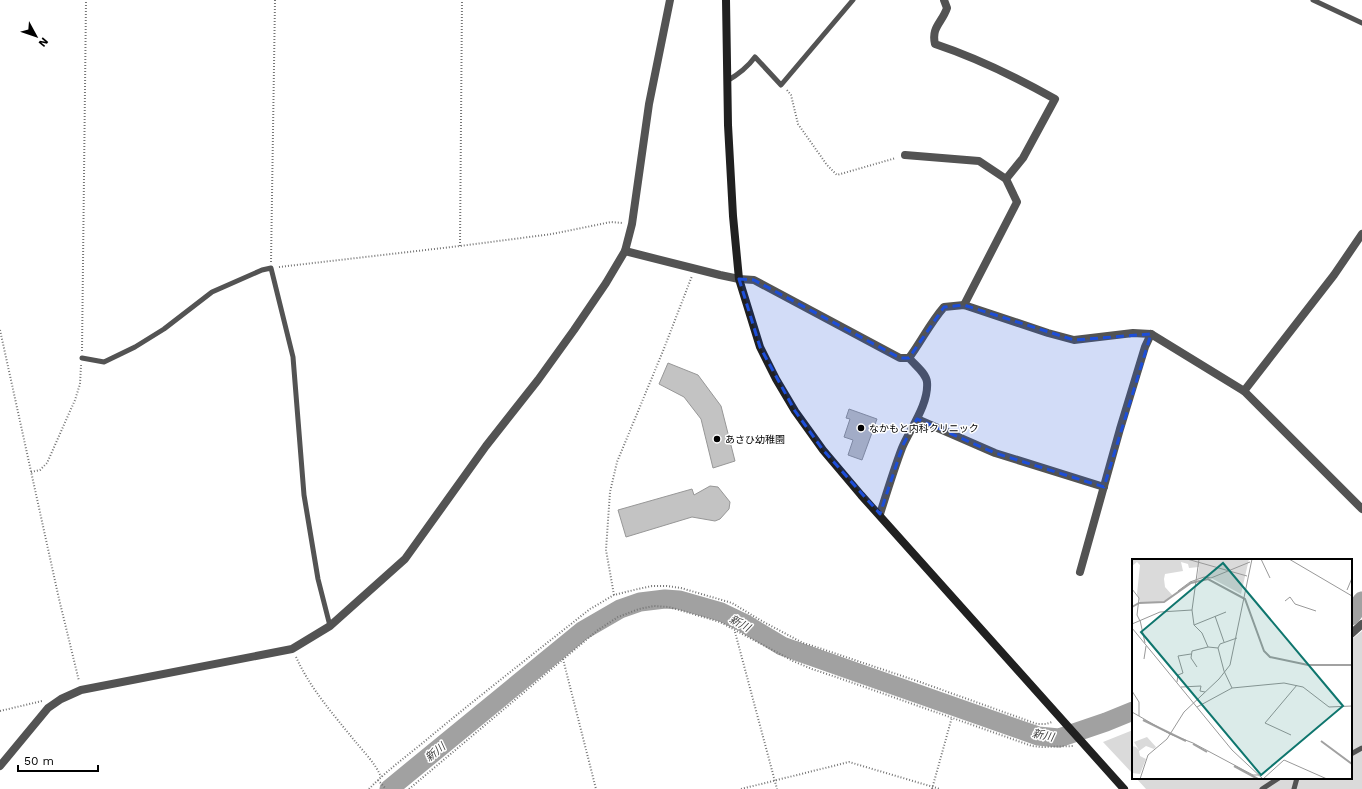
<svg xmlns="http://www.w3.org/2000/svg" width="1362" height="789" font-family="'Work Sans','Noto Sans JP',sans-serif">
<rect width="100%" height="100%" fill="#fff"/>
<!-- green -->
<g fill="#dadada">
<path d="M1362,631v158h-216l-10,-11h215v-138z"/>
<path d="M1133,730v44l-30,-32z"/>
</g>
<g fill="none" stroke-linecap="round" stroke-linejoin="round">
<!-- river -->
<g stroke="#a1a1a1" stroke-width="19">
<path d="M1351,616l11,-15"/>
<path d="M389,789l193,-158 38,-22 20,-7 25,-3 14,1 42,12 23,11 38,23 256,90 21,2 47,-16 27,-11"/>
</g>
</g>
<!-- building -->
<g fill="#c3c3c3" stroke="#979797">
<path d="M668,363l30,12 23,31 14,55 -22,7 -12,-49 -17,-22 -25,-13z"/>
<path d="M849,409l28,10 -15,41 -14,-5 5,-15 -9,-3 6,-18 -4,-1z"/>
<path d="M710,486l8,1 12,15 -1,7 -9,10 -5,2 -23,-4 -66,20 -8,-27 74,-21 2,6z"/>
</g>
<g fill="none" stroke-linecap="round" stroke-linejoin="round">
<!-- path -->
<g stroke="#757575" stroke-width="2" stroke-dasharray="1 2" stroke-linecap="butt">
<path d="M787,90l4,5 7,29 29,41 10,10 59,-17"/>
<path d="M460,246l2,-246"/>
<path d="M271,262l4,-262"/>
<path d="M279,267l181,-21 92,-12 59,-12 12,1"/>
<path d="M0,330l59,269 20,82"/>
<path d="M82,351l4,-351"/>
<path d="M31,472l9,-2 7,-7 28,-63 5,-16 1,-19"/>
<path d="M614,595l-8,-45 4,-58 7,-30 46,-111 29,-75"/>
<path d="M735,632l42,157"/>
<path d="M296,657c14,31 37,57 58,83 9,11 22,24 27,37"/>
<path d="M563,659l33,130"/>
<path d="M0,711l42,-10"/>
<path d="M378,780l8,9"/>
<path d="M369,789c18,-19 42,-36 62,-53 52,-43 106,-85 159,-127l24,-14 24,-6 14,-3h15l14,2 51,15 28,17 43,23 13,4 104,35 117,42h9l6,-2"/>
<path d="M409,789l189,-159 20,-13 21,-8 15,-3 15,1 51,15 73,39 19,8 27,9 193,68 10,1 32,-1"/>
<path d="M741,789l108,-27 91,27"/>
<path d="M932,789l20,-72"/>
</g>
<!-- lane -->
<g stroke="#535353" stroke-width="5">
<path d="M1313,0l49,23"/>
<path d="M727,81c12,-7 20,-13 28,-24l26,28 72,-85"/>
<path d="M82,358l22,4 31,-15 29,-18 48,-37 50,-22 9,-2 22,89 11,138 14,84 12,47"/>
<path d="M1351,754l11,-6"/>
<path d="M1262,789l17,-11"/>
<path d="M1294,789l3,-11"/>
</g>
<!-- street -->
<g stroke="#535353" stroke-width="8">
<path d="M944,0l3,8c-5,15 -16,19 -12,36 42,14 81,33 120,55l-32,59 -17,21"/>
<path d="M905,155l74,6 27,18 11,23 -53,103"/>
<path d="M625,251l95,24 19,4 15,1 146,78h9c12,-16 21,-35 35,-51l20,-2 84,28 26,7 59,-7 18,1 93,57 118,118"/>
<path d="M1244,391l90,-116 28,-41"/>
<path d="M917,419l78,34 109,34"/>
<path d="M880,514c7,-22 14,-45 22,-66 8,-19 27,-44 25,-66 -1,-9 -12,-17 -18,-24"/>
<path d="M1080,572l40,-143 25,-82 6,-13"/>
<path d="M1351,634l11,-10"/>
<path d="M0,766l48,-58 13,-9 20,-9 211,-41 38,-23 75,-67 81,-113 52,-66 36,-50 32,-47 19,-32 7,-27 17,-120 21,-104"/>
</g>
<!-- secondary -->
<path stroke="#202020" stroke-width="8" d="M726,0l2,125 5,91 6,63 21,68 16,32 19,32 28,39 38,45 263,294"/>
</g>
<!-- marked area -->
<path fill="#1d4ed8" fill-opacity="0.2" stroke="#1d4ed8" stroke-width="3" stroke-dasharray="8 5" stroke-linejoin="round" d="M739,279l15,1 146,78h9l35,-51 20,-2 110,35 77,-6 -47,153 -109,-34 -78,-34 -14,26 -23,69 -57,-64 -28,-39 -35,-64z"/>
<!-- markers -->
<g fill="#000" stroke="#fff" stroke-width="1.5">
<circle cx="861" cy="428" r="4"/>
<circle cx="717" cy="439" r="4"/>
</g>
<g text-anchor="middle" stroke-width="3" stroke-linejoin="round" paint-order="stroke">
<!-- poi labels -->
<g font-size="10" fill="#000" stroke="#fff" text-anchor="start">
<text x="869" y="432">なかもと内科クリニック</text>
<text x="725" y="443">あさひ幼稚園</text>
</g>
<!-- water labels -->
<g font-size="11" font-style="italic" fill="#424242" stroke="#fff">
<text transform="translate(740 623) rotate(29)" y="4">新川</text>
<text transform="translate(1043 735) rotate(11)" y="4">新川</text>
<text transform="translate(435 752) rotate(-39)" y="4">新川</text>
</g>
</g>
<!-- overview -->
<g transform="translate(1132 559)">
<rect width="220" height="220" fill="#fff"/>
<path d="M0,0h117l-8,35 -30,-16 -14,1 2,-12 -10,1 -1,-4 -7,-2 2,9 -18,3 -1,5 1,8 8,9 -11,6h-22l-3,-8 3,-29 -3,-3 -5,4zM15,178l9,10 -2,2 -8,-3 -7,5 1,5 6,3 -6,15 -8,-1v-27l4,1 3,3 -5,-8z" fill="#dadada"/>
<path fill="none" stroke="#a1a1a1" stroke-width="2" d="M0,48l7,-4 25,-1 27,-19 17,-4 37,20 19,52 6,6 38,8h44M11,161l43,21M189,182l31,23M61,185l14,8M102,207l24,13"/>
<path fill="none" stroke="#999" stroke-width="1" d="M55,0l60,17M67,0l-7,51 2,15 8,8 6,14M129,0l9,19M157,0l63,37M0,30l7,9 -2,17 3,6M215,31l5,-12M46,32l12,-9 14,-5 7,1 39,-16M153,42l5,-4 5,7 21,7M83,57l9,26M8,61l5,23M0,65l28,-12 32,-2M62,66l32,-13M0,69l100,122 31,29M86,89l2,-4 17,-6M12,100l2,-13M65,108l-6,-9 1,-7 16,-4 10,1 6,23 8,17M45,123l1,-7 5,-2 -5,-17 13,-2M49,128l20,-1 -1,5 5,1M0,132l7,11v14M65,148l35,-19 52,-5 19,4 26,20 23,-1M0,153l38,22 23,9 60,32h6M159,176l-26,-12 32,-38M8,220l8,-24 19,-16 17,-27 35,-33 11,-14 22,-106M131,220l21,-19 43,19"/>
<path fill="#0f766e" fill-opacity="0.15" stroke="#0f766e" stroke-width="2" d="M91,4l120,143 -82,69 -120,-143z"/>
<rect width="220" height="220" fill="none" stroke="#000" stroke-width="2"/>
</g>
<!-- north arrow -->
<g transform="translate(36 36) rotate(130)" stroke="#ffffff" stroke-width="3" paint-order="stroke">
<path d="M0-3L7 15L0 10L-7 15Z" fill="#000000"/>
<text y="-6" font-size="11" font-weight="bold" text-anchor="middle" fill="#000000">N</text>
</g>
<!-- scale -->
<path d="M18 765v6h80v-6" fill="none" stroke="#000000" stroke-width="2"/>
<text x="24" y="765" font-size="12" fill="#000000" stroke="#ffffff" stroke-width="3" paint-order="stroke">50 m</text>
</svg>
